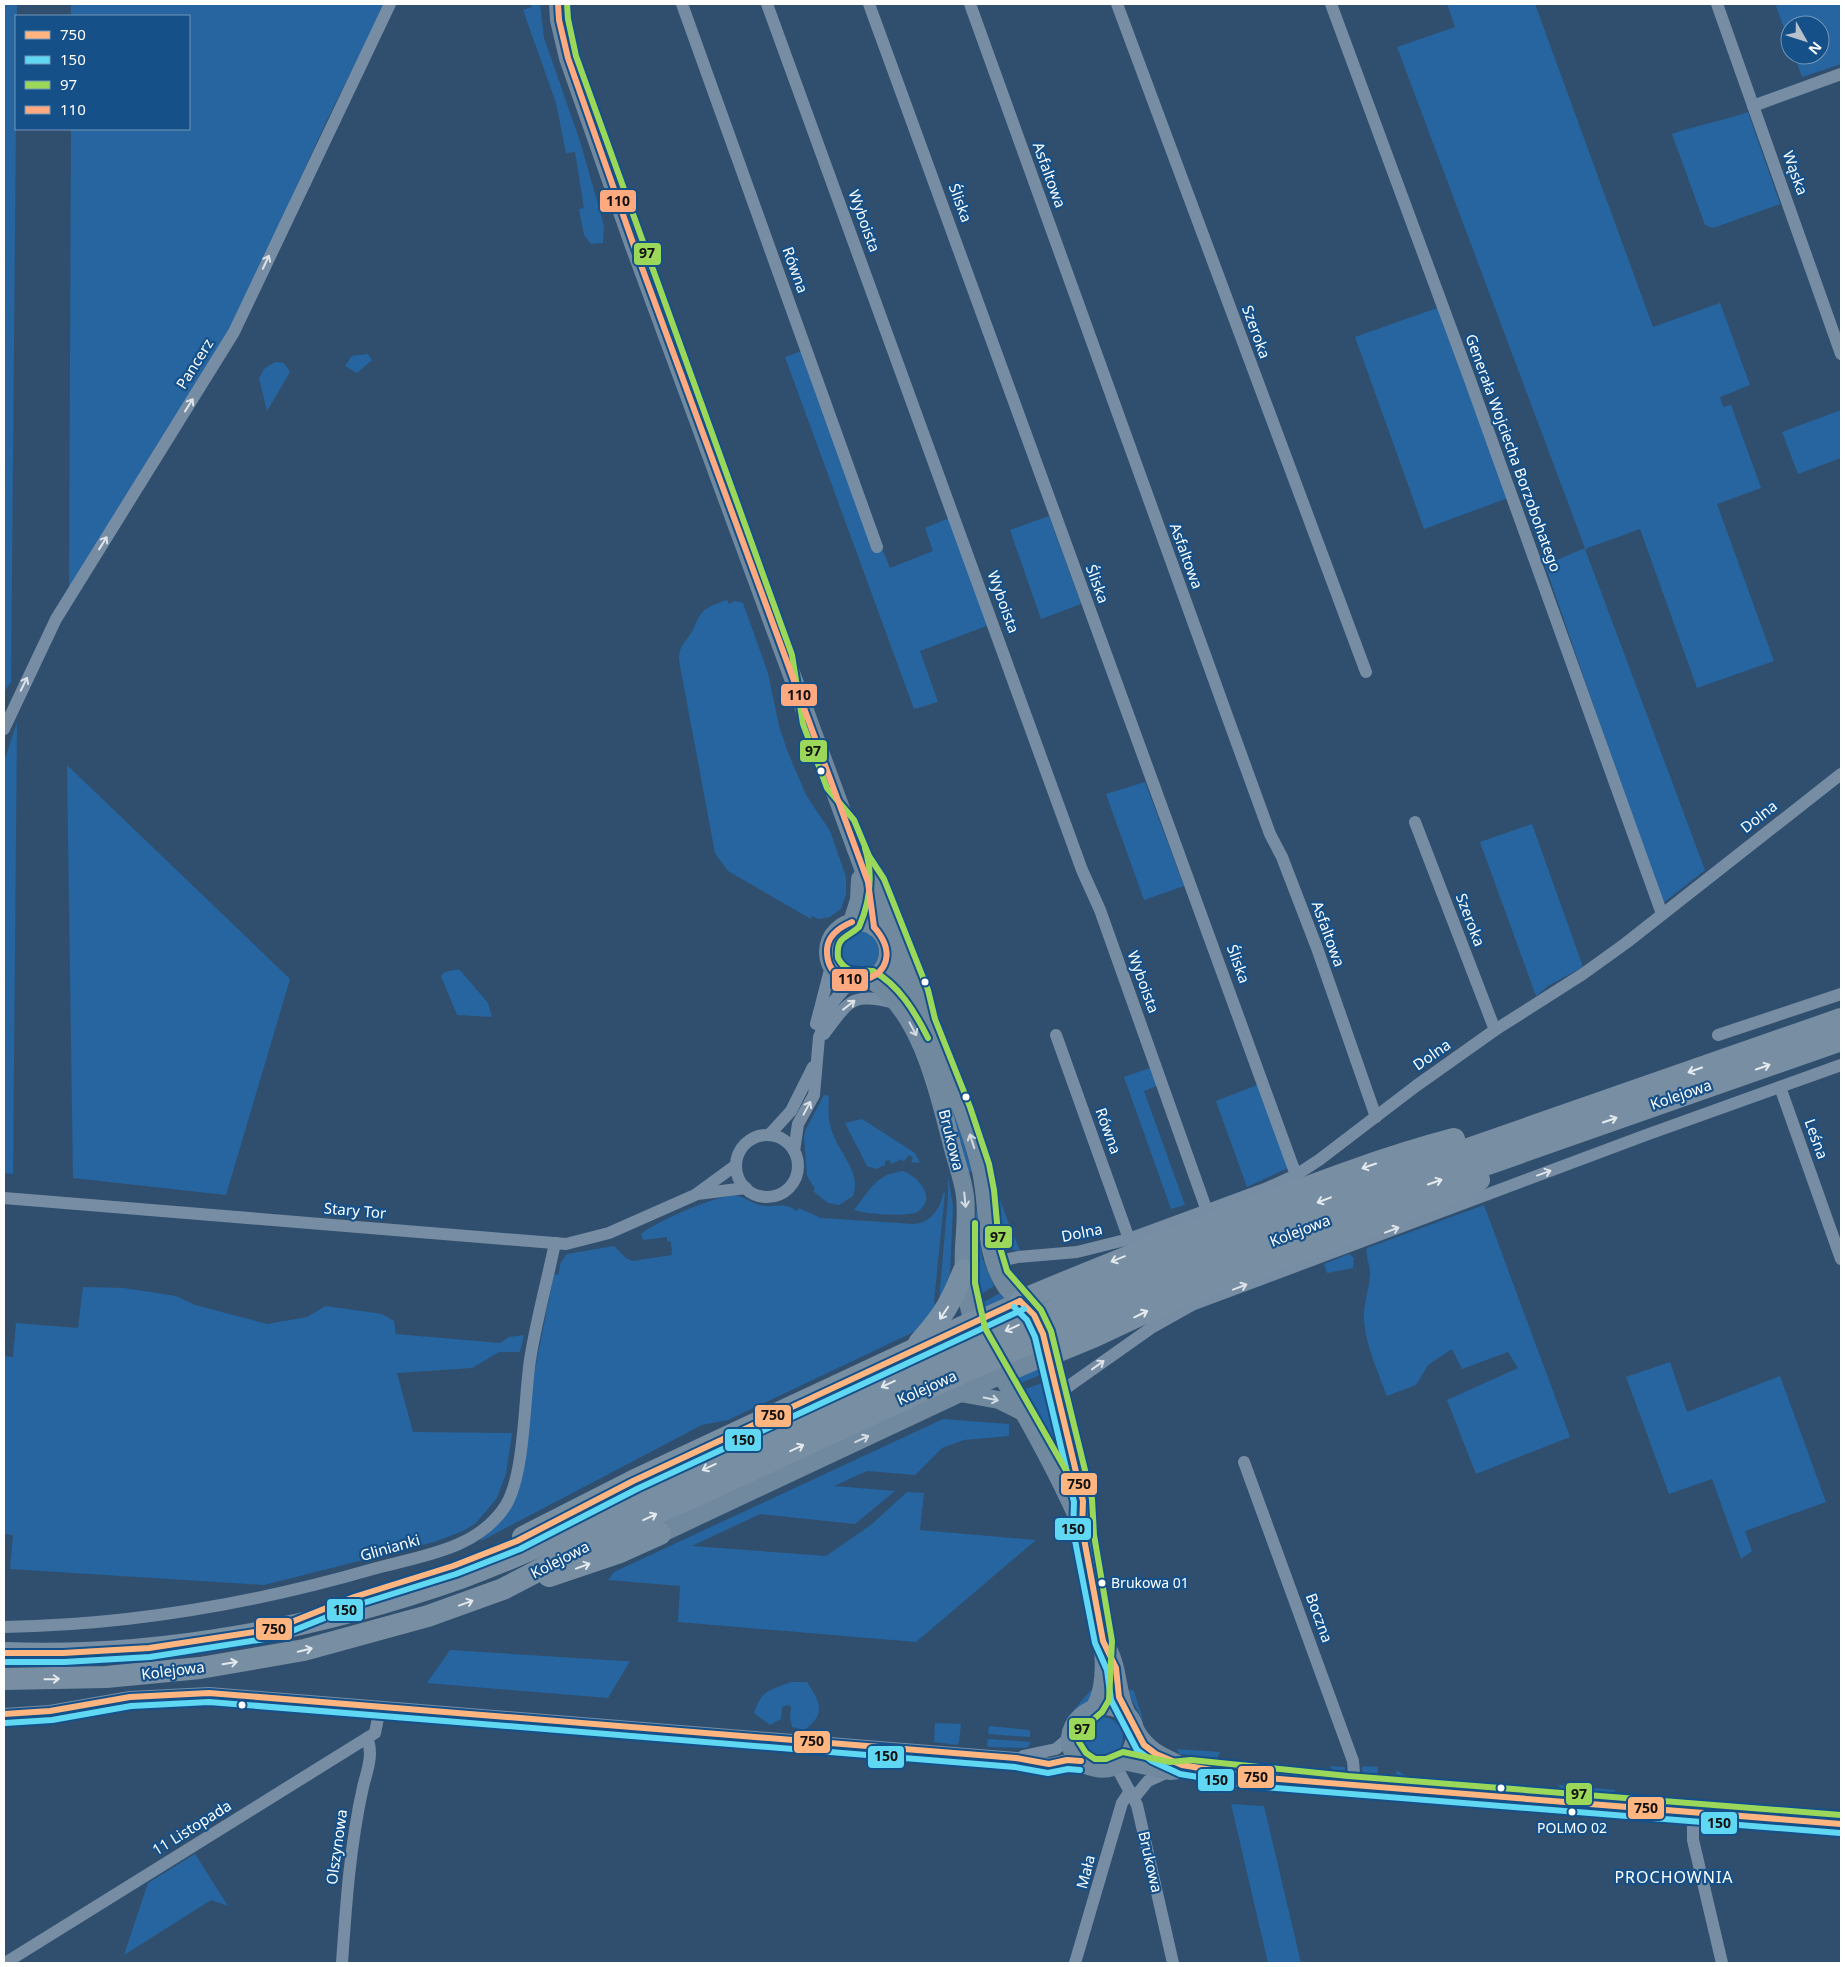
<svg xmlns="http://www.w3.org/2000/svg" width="1845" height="1967" font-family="'Noto Sans',sans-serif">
<rect width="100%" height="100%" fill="#304f6e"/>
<!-- green -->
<g fill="#26659f">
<path d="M4,4h13l-6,678 -7,10z"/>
<path d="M71,4h314l-58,116 -91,199 -167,269 2,-459h118v-113h-118z"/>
<path d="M531,4h9l4,34 36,103 24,85 -1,17 -12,1 -7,-9 -5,-26 5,-1 -9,-56 -9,1 -10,-50 -33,-93 9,-3z"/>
<path d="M568,4h3l6,40 5,13h-3l-8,-25z"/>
<path d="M1447,4h88l118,323 67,-24 30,82 -30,12 3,10 8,-2 30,83 -44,16 57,157 -77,27 -57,-159 -55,20 120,321 -43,34 -117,-339 40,-17 -188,-501 58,-20z"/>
<path d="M1782,4h59v60l-39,13 -8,-22h26v-30h-30v19l-14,-38z"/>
<path d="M1748,112l32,92 -67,24 -8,-3 -33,-91c25,-9 51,-13 76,-22z"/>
<path d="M1437,308l71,190 -84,31 -69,-192z"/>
<path d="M802,351l88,217 43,-17 -8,-23 24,-10 40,107 -69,26 18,51 -24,7 -129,-352z"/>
<path d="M368,354l4,6 -15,13 -12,-7 7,-10z"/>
<path d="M275,362l9,1 6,9 -23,39 -8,-33 5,-9z"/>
<path d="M1841,410v48l-43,16 -16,-42z"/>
<path d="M1049,516l32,88 -40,15 -31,-89z"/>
<path d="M727,600l2,4 6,-3 8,2 25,70 11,53 8,24 19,45 24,36 16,46v17l-5,15 -11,8 -12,2 -6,-3 -1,3 -83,-48 -13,-18 -36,-193c0,-14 5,-16 12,-27 3,-4 4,-10 7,-14 5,-12 18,-15 29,-19z"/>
<path d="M17,722l-4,452 -9,-1v-411z"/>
<path d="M67,765l223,214 -64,216 -153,-17z"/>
<path d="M1145,782l39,104 -40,14 -38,-106z"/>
<path d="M1532,824l51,143 -35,19 -12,10 -56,-154z"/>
<circle cx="857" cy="952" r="22"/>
<path d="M459,969l29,34 4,14 -35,-2 -16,-39 4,-4z"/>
<path d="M1150,1068l7,18 -13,5 41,114 -14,4 -47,-132z"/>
<path d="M944,1079l28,92 -4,2z"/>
<path d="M1257,1085l31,83 -41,19 -31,-86z"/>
<path d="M824,1095l5,1c-1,13 -1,26 4,38 7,20 29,40 20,62l-14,9 -11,-2 -15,-12 2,-2 -8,-13 -3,-39 2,-8z"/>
<path d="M862,1119l53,34 5,10 -9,-1 2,-4 -4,-3 -6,7 -1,-3 -11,5 -1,-4 -5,1v4l-9,4 -9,-3 -22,-43z"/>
<path d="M903,1171c16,6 35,28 14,41 -9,5 -55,2 -63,-2 17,-21 21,-35 49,-39z"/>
<path d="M991,1175l19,52 -11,4 -2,-2z"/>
<path d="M948,1177l5,29 -3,70 -11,24 9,-102z"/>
<path d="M943,1193h2l-11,108 2,5 -16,23 -192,91 -26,5 -223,117 27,-29 48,-239 4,1 3,-13 6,-8 47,-8 12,12 6,3 40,-6 -1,-13 -4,-1v-4l-24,3 -2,-6c14,-12 80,-42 97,-38 9,2 16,9 26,10 13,1 21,-4 33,5l2,-3 22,10 92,6c16,0 28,-15 30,-31z"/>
<path d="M1484,1205l86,232 -94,37 -29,-74 71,-32 -10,-16 -46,17 -10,-20 -24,16 -12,20 -29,11c-9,-24 -21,-50 -23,-75 -1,-16 5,-31 6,-46 1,-10 -5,-17 -3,-27z"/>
<path d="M976,1207l6,50 12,29 -19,12 -2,-15z"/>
<path d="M1014,1236l6,15 -10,-2 -8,-7z"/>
<path d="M1349,1254l5,4 -1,10 -26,5 -3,-9z"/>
<path d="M83,1287l41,1 52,8 19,9 72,19 40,-7 19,-11 56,8 12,7 2,13 104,9 9,-6 15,-2 -4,17h-21l-27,16 -75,5 16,59 99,1 -6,41 -9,24 -21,25 -13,8 -29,11 -170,43 -254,-16 3,-34 -9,-1v-178l9,1 3,-34 62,5z"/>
<path d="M1000,1293l4,6 -26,13 -3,-5z"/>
<path d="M1670,1362l17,50 93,-36 46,126 -81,29 7,20 -11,8 -29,-80 -43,15 -43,-117z"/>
<path d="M1042,1364l1,10 -30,12 -3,-7z"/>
<path d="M1045,1382l27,107 -55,-97z"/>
<path d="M943,1419l66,5v12l-45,4 -22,8 -27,27 -48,-4 -33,15 61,5 -40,33 -95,-10 -68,32 134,10 46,-32 35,-32 17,1 -4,37 116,10 -120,102 -238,-20 2,-36 -72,-6 6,-8z"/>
<path d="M450,1650l174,11h6l-22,37 -181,-15z"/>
<path d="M791,1682h16c13,20 20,32 -3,48l-12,-3 -2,-10 1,-10 -3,-2 -6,2 -1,12 -11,6 -16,-12c8,-24 15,-22 37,-31z"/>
<path d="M1126,1689l8,2 14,45 -4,-13z"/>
<path d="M1090,1691h6l-34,46 -5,4 5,-6 5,-17z"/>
<circle cx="1102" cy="1738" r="21"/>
<path d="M935,1723l26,1 -2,18 -2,3 -23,-3z"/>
<path d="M989,1726l41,4v7l-42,-3z"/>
<path d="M988,1739l43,3 -4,6 -37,-1 -3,-1z"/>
<path d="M1177,1749l43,3 -3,6 -38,-4z"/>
<path d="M1330,1766l15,1v3l-3,4h-9z"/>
<path d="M1364,1766l14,1 -1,13 -13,-6 -3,-6z"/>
<path d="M1396,1770l18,10v2l-16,-1z"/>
<path d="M1558,1785l57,5 -2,6 -51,-4z"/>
<path d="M1231,1804l33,2 37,157h-33z"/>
<path d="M195,1854l33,52 -17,-6 -87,55 24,-72z"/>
</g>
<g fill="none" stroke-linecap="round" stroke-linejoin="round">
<!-- street -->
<g stroke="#778da4" stroke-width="12">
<path d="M682,4l195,543"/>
<path d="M767,4l315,866 18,40 107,301"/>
<path d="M869,4l427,1171"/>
<path d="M970,4l260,720 40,110 12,23 35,91 59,169"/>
<path d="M1117,4l249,668"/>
<path d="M1331,4l139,376 192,534"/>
<path d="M1717,4l124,350"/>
<path d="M1753,106l88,-32"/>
<path d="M4,729l52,-110 178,-287 156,-328"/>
<path d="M1415,822l80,208"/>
<path d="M816,1024l15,-58"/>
<path d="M824,1034c26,-34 27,-42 71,-31"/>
<path d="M1056,1035l73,204"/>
<path d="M1718,1035l123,-41"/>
<path d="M1780,1087l61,172"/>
<path d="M769,1135l22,-24 22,-44"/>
<circle cx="767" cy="1166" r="31"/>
<path d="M794,1151l4,-27 16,-29 5,-58 15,-36 17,-20"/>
<path d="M697,1194l49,-6"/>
<path d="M4,1198l562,46 43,-11 86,-38 41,-30"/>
<path d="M994,1262l24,-5 59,-5 52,-13 136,-50 31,-14 23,-15 97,-74 79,-56 88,-56 43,-31 215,-169"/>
<path d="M1059,1393l92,-65 41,-23 454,-170 195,-70"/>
<path d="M1244,1462l109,299 2,25"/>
<path d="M4,1627c126,-2 248,-23 369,-58 47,-13 105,-19 133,-64 19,-32 18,-106 24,-145 6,-39 17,-78 25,-117"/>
<path d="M4,1714l46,-3 80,-14 79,-4 807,65 33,6 18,-4 14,1"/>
<path d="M1023,1756l33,-7 14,-12"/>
<path d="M1116,1766l21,39 36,158"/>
<path d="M1134,1798l14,-17 22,-10"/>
<path d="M1693,1812v28l29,123"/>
<path d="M5,1963l370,-230 5,-25"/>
<path d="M342,1963c4,-59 8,-118 21,-176 4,-16 11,-33 4,-49"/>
<path d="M1075,1963l47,-160 8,-12"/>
</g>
<!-- secondary -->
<g stroke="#71899f" stroke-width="18">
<path d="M558,4l1,16 9,38 66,188 234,636 6,45"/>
<path d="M871,876l12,24 42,114"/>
<circle cx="858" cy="952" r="30"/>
<path d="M852,922l7,-22 1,-21"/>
<path d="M887,960l18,34 22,28 6,13c16,43 36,87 47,132 10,39 2,83 25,118 6,9 16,16 24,24"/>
<path d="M870,979c51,31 68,112 82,166 4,16 11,34 13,51 3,25 -3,50 -1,75 1,21 6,44 13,63 10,24 26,43 39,65 23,40 45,81 64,124"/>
<path d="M973,1322l47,-21"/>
<path d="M1046,1343l37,158c0,9 -1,19 -1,27 5,48 37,137 13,179"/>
<path d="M960,1393l39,7 22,11"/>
<path d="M660,1534l300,-141 89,-38"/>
<path d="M1105,1644c14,21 11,46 21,68"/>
<path d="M1105,1706c51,4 30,70 -9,62 -38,-7 -34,-56 9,-62z"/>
<path d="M1136,1731c13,23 31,27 53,38"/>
<path d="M1123,1761l47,10 20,-2 157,16 494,39"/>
</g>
<!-- highway -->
<g stroke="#788fa3" stroke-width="22">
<path d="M1089,1295l250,-101 502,-175"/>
<path d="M1020,1301c73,-31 147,-60 222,-89 70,-27 140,-54 212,-73"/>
<path d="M1096,1314l249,-100 496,-174"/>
<path d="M919,1343c24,-27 31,-38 45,-73"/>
<path d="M1049,1355l46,-19 81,-38 264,-100 39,-18"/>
<path d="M523,1537l110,-56 340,-159"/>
<path d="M549,1576l71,-24 40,-18"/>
<path d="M4,1653c154,6 311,-24 456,-75 69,-25 136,-58 203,-90 90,-41 180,-83 269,-124"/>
<path d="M4,1679l102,-2 94,-9 104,-18 124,-34 75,-27 71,-37 365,-169"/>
</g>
<!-- highway-bridge -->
<g stroke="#788fa3" stroke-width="22">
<path d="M932,1364l157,-69"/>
<path d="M939,1383l157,-69"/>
</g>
<defs>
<g id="bus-1">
<path d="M1020,1301l14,14 9,19 40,167 -1,27 21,113 13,27 3,29 25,48 12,9 26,11 71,12 588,47"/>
<path d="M4,1653h59l86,-5 125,-19 80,-32 99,-31 64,-25 116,-60 387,-180"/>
<path d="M4,1714l46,-3 80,-14 79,-4 807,65 33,6 18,-4 14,1"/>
</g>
<g id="bus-2">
<path d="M1014,1307l13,13 8,17 39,165 -1,28 22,113 12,27 4,30 26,50 15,11 28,13 72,12 588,47"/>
<path d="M4,1662h60l86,-5 127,-20 80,-32 99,-31 64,-25 117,-60 387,-180"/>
<path d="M5,1723l47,-3 79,-14 78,-4 806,65 33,6 20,-4 12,1"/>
</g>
<g id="bus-3">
<path d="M567,4l1,15 8,37 216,599 11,69 24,64 27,32 15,36 15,23 44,111 7,29 35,88 19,57 5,26 5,54 8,27 34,39 10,21 41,168 2,36 18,106 -3,59 -7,12 -22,19 -1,11 7,11 9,6h11l17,-7 47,10 21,-2 157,16 493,39"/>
<path d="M865,848c8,26 5,54 -6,79 -13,12 -23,9 -21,31 9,17 19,12 35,13 26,14 42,41 55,67"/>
<path d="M975,1223v60l10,45 86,151"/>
</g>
<g id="bus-4">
<path d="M558,4l1,16 9,38 66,188 234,636 6,45"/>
<path d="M852,922c-12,5 -24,13 -25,27 -2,56 93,31 47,-22"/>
</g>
</defs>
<!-- bus-1 casing -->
<use href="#bus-1" stroke="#155089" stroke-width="10"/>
<!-- bus-2 casing -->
<use href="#bus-2" stroke="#155089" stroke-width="10"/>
<!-- bus-3 casing -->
<use href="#bus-3" stroke="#155089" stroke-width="10"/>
<!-- bus-4 casing -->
<use href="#bus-4" stroke="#155089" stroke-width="10"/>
<!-- bus-1 -->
<use href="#bus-1" stroke="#ffb580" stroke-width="6"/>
<!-- bus-2 -->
<use href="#bus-2" stroke="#60d8f3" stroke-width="6"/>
<!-- bus-3 -->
<use href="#bus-3" stroke="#9bd85a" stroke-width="6"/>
<!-- bus-4 -->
<use href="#bus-4" stroke="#ffa980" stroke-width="6"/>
</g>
<!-- one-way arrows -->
<defs><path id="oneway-shaft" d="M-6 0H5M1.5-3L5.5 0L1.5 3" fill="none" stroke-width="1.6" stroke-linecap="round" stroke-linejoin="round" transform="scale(1.25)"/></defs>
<g stroke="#dde2e8">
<use href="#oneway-shaft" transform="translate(266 262) rotate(-65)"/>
<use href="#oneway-shaft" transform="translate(189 405) rotate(-58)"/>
<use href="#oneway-shaft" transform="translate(103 543) rotate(-58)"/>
<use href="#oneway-shaft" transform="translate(24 684) rotate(-64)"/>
<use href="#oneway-shaft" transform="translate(849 1005) rotate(-38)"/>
<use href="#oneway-shaft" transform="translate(807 1108) rotate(-62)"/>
<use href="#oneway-shaft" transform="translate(1544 1173) rotate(-20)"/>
<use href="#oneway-shaft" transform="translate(1392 1230) rotate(-21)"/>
<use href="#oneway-shaft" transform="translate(1240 1287) rotate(-21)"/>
<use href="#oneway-shaft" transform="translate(1098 1365) rotate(-36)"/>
</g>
<g stroke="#d4dce2">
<use href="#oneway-shaft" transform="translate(913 1029) rotate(62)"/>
<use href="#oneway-shaft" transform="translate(972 1141) rotate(-108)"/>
<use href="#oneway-shaft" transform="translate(965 1200) rotate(84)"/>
<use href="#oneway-shaft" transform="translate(991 1399) rotate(12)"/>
<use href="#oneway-shaft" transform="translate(862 1439) rotate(-25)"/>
</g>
<g stroke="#e4e9ed">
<use href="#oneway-shaft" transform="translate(1763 1067) rotate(-19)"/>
<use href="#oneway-shaft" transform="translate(1695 1070) rotate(161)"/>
<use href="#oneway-shaft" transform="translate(1610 1120) rotate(-19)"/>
<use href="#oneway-shaft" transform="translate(1369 1166) rotate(161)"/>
<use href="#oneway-shaft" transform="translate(1435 1182) rotate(-19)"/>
<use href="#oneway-shaft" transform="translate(1324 1200) rotate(159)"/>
<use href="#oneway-shaft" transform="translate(1118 1259) rotate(158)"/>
<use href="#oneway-shaft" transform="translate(944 1313) rotate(124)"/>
<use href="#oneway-shaft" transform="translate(1141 1314) rotate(-26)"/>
<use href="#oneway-shaft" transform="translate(1012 1328) rotate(156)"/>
<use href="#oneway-shaft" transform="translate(888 1384) rotate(155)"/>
<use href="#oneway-shaft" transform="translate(797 1448) rotate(-25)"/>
<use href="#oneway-shaft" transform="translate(709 1467) rotate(155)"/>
<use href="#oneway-shaft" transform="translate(650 1517) rotate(-25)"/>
<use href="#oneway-shaft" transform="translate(583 1566) rotate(-20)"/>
<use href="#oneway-shaft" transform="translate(466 1603) rotate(-20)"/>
<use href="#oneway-shaft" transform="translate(305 1650) rotate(-13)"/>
<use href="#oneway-shaft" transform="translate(230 1663) rotate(-9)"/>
<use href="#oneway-shaft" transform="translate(52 1679) rotate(-1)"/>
</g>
<!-- markers -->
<g fill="#fff" stroke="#155089" stroke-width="2">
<circle cx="821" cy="771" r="4.5"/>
<circle cx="925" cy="982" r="4.5"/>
<circle cx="966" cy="1097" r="4.5"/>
<circle cx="1102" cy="1583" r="4.5"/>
<circle cx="242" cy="1705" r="4.5"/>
<circle cx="1501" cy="1788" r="4.5"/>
<circle cx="1572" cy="1812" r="4.5"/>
</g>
<g text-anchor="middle" stroke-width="4.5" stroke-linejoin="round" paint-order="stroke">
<!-- bus labels -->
<g font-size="14" fill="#fff" stroke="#155089" text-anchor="start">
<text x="1111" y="1588">Brukowa 01</text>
<text x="1572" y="1833" text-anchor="middle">POLMO 02</text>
</g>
<!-- street labels -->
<g font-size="15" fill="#fff" stroke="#155089">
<text transform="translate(1795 173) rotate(70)" y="5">Wąska</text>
<text transform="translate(1049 175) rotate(70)" y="5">Asfaltowa</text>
<text transform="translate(960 203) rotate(70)" y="5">Śliska</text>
<text transform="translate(864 221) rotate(70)" y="5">Wyboista</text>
<text transform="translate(795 270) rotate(70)" y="5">Równa</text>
<text transform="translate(1256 332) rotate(70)" y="5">Szeroka</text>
<text transform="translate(195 364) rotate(-58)" y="5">Pancerz</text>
<text transform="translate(1513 453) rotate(70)" y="5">Generała Wojciecha Borzobohatego</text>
<text transform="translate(1186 556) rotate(70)" y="5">Asfaltowa</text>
<text transform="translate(1097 584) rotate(70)" y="5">Śliska</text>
<text transform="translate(1003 602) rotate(70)" y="5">Wyboista</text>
<text transform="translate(1759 817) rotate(-38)" y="5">Dolna</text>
<text transform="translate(1470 920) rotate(69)" y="5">Szeroka</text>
<text transform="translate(1328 934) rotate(70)" y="5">Asfaltowa</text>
<text transform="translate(1238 964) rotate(70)" y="5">Śliska</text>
<text transform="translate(1143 982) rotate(70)" y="5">Wyboista</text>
<text transform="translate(1432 1055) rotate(-35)" y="5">Dolna</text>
<text transform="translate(1681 1095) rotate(-19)" y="5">Kolejowa</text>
<text transform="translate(1108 1131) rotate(70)" y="5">Równa</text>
<text transform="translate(1816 1139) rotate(70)" y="5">Leśna</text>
<text transform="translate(951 1140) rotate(76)" y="5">Brukowa</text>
<text transform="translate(355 1211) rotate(5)" y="5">Stary Tor</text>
<text transform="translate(1300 1231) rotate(-21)" y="5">Kolejowa</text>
<text transform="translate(1082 1233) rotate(-11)" y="5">Dolna</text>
<text transform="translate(927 1388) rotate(-24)" y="5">Kolejowa</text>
<text transform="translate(390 1548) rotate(-16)" y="5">Glinianki</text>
<text transform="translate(560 1560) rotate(-27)" y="5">Kolejowa</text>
<text transform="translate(1319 1618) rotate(70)" y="5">Boczna</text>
<text transform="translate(173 1671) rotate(-7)" y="5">Kolejowa</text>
<text transform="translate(192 1828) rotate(-32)" y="5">11 Listopada</text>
<text transform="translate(337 1847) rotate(-82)" y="5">Olszynowa</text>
<text transform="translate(1150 1862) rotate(77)" y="5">Brukowa</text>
<text transform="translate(1086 1872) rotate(-75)" y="5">Mała</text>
</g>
<!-- neighbourhood labels -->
<g font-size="16" letter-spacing="1" fill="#fff" stroke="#155089">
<text x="1674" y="1883">PROCHOWNIA</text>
</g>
</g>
<g stroke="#155089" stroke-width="2">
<rect x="599" y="189" width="38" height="24" rx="5" fill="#ffa980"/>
<rect x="633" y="242" width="29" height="24" rx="5" fill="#9bd85a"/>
<rect x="780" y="683" width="38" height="24" rx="5" fill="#ffa980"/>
<rect x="799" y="739" width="29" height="24" rx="5" fill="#9bd85a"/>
<rect x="831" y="968" width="38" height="24" rx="5" fill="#ffa980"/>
<rect x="984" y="1225" width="29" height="24" rx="5" fill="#9bd85a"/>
<rect x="754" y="1404" width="38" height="24" rx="5" fill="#ffb580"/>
<rect x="724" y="1428" width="38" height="24" rx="5" fill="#60d8f3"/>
<rect x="1060" y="1472" width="38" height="24" rx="5" fill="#ffb580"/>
<rect x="1054" y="1517" width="38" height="24" rx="5" fill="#60d8f3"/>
<rect x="326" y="1598" width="38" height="24" rx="5" fill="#60d8f3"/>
<rect x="255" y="1617" width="38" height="24" rx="5" fill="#ffb580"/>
<rect x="1068" y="1717" width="28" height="24" rx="5" fill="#9bd85a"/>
<rect x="793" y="1730" width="38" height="24" rx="5" fill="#ffb580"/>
<rect x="867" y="1745" width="38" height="24" rx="5" fill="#60d8f3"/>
<rect x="1237" y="1765" width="38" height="24" rx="5" fill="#ffb580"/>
<rect x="1197" y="1768" width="38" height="24" rx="5" fill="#60d8f3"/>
<rect x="1565" y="1782" width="28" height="24" rx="5" fill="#9bd85a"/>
<rect x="1627" y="1796" width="38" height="24" rx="5" fill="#ffb580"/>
<rect x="1700" y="1811" width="38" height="24" rx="5" fill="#60d8f3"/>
</g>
<g font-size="14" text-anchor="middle" font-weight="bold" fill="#111">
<text x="618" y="206">110</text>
<text x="647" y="258">97</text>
<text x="799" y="700">110</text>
<text x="813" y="756">97</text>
<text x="850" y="984">110</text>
<text x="998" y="1242">97</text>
<text x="773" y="1420">750</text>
<text x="743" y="1445">150</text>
<text x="1079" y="1489">750</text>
<text x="1073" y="1534">150</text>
<text x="345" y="1615">150</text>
<text x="274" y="1634">750</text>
<text x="1082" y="1734">97</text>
<text x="812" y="1746">750</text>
<text x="886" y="1761">150</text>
<text x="1256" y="1782">750</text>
<text x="1216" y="1785">150</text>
<text x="1579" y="1799">97</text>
<text x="1646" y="1813">750</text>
<text x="1719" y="1828">150</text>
</g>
<!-- border -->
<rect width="1845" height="1967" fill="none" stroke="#ffffff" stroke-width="10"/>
<!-- legend -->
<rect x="15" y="15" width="175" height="115" fill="#155089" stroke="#7396b8"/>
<rect x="25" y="31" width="25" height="8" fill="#ffb580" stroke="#7396b8"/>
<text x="60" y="40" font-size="15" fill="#ffffff">750</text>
<rect x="25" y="56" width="25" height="8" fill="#60d8f3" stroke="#7396b8"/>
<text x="60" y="65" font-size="15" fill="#ffffff">150</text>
<rect x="25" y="81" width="25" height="8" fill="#9bd85a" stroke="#7396b8"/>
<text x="60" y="90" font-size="15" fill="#ffffff">97</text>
<rect x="25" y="106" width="25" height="8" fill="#ffa980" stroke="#7396b8"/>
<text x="60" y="115" font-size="15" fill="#ffffff">110</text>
<!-- north arrow -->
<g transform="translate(1805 40) rotate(129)"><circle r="24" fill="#155089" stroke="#7396b8"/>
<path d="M0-4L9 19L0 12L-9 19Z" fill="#b7c1cc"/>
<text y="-8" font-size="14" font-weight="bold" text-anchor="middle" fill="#ffffff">N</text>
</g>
</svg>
